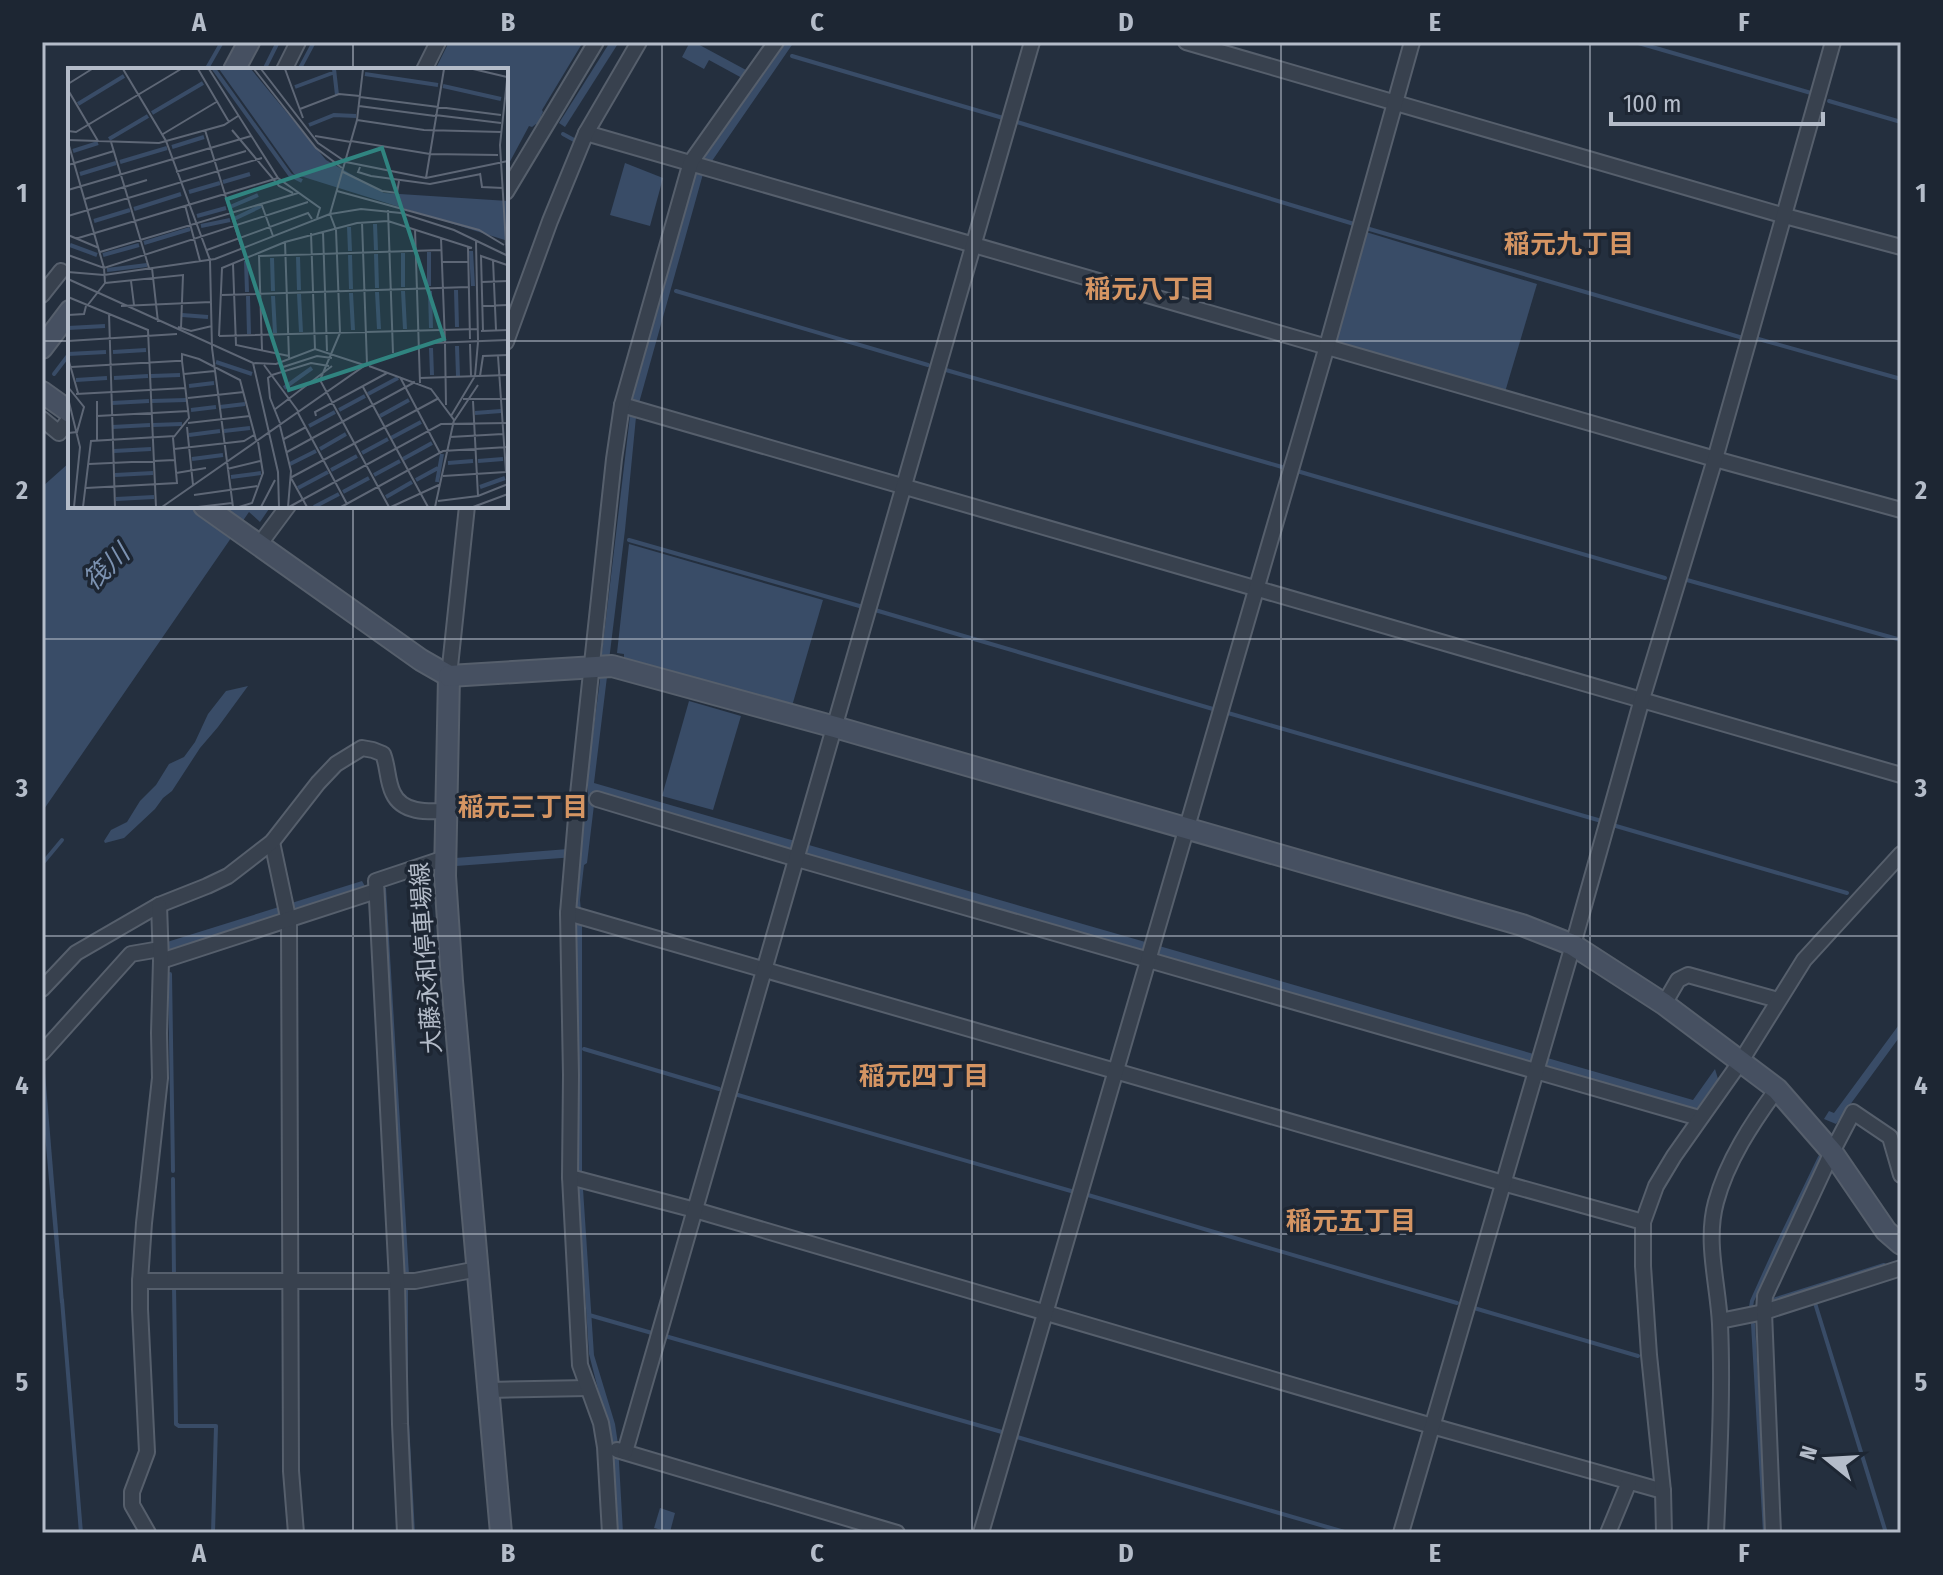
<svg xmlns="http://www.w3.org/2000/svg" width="1943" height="1575" font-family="'Fira Sans Condensed','Noto Sans JP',sans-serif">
<rect width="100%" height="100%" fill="#242f3e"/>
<!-- water -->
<g fill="#394c67">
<path d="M449,42h134l-41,68 1,2 -2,4 2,2 -5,7 -2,-1 -4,3 -3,-1 -23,43v-99h-71z"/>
<path d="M610,42h9l-54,85 -6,-4z"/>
<path d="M690,42h4l52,28 -4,8 -33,-18 -5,9 -22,-12z"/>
<path d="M784,42h10l-91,132 -64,229 -3,14 -11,113 -31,253 1099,317 22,-31 3,10 -23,32 -540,-157 -561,-149 -7,58 -3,2 -4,35 2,22v252l12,181 21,69 3,20 5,89h-7l-4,-89 -23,-90 -12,-186 -2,-245 5,-64 -5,-2 -119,9 -1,-8 126,-10 7,-56 -1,-13 13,-99c-5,-9 -3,-19 2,-28l30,-253 64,-229z"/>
<path d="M625,163l38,15 -13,48 -40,-11z"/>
<path d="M1366,232l171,52 -32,108 -171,-51z"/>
<path d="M70,462v44h201l-11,16 -11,-10 -207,300v-325z"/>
<path d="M629,544l194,56 -31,106 -168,-48v-4l-7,-1z"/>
<path d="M248,686l-30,41 -18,21 -28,43 -9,7 -8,11 -31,29 -19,5 -1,-2 7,-11 16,-8 13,-21 16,-16 13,-21 15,-7 11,-15 13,-28 18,-23z"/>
<path d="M689,701l52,15 -28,94 -51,-14z"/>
<path d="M362,881l4,7 -198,62 -1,-8z"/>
<path d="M382,888h4l23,387h-6z"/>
<path d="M1901,1022v13l-65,89 -12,-5 5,-8 5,2z"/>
<path d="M45,1073l19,230h-4l-18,-202v-27z"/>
<path d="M408,1286v118l7,129h-6l-7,-246z"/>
<path d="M660,1508l15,5 -5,19 -16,-4z"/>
</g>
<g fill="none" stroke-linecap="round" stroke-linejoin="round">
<!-- stream -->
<g stroke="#394c67" stroke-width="4">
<path d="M1635,42l176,51"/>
<path d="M792,56l211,62"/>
<path d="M206,70l16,-28"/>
<path d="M264,70l14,-28"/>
<path d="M299,70l15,-28"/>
<path d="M1829,101l72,21"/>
<path d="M1017,122l337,102"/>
<path d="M563,134l11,6"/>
<path d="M1366,228l377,110"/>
<path d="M676,291l252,74"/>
<path d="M1755,338l146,41"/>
<path d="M946,370l336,97"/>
<path d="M54,374l16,-21"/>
<path d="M1297,471l368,107"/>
<path d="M629,540l234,67"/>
<path d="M1687,580l214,60"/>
<path d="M875,610l338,99"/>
<path d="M1228,713l370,107"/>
<path d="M1616,826l231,67"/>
<path d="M42,864l20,-24"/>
<path d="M170,974l3,197"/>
<path d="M584,1049l135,40"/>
<path d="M738,1095l333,96"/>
<path d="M173,1179l1,97"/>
<path d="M1088,1195l369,108"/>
<path d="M174,1286l2,138 3,2h37l-3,107"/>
<path d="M62,1300l19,233"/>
<path d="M1773,1300l111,-35"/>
<path d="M1815,1303l71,230"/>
<path d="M1751,1307l1,-6 24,-53 44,-91"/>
<path d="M1474,1308l164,48"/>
<path d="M589,1315l63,18"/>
<path d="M1753,1324l12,209"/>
<path d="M665,1336l337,96"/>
<path d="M1017,1437l331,96"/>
</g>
<defs>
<g id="street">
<path d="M1186,42l599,174 116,31"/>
<path d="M284,70l14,-28"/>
<path d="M424,70l14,-28"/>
<path d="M586,133l1129,326 186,51"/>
<path d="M506,192l90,-150"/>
<path d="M42,295l19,-24"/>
<path d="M506,342l44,-121 36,-88 53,-91"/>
<path d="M622,405l1279,370"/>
<path d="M42,419l17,14 11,-15"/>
<path d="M259,545l29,-39"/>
<path d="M449,676l18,-170"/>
<path d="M597,799l200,60 902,259"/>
<path d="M272,842l17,80 2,549 5,62"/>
<path d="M568,913l935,270 140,39"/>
<path d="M161,961l215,-70"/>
<path d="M42,989l34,-36 83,-48 48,-19 21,-10 44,-34 46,-59 18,-19 26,-16 11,2 10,4c5,12 4,27 10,39 9,20 34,19 53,18"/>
<path d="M1664,1004l14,-24 10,-5 90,25"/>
<path d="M42,1053l89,-99 29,-5"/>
<path d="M570,1177l125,33 737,216 231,65"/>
<path d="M140,1281h275l63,-12"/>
<path d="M1720,1321l44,-9 137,-44"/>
<path d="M489,1390l99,-2"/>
<path d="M617,1450l280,83"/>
<path d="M625,1452l407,-1410"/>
<path d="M148,1533l-16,-28v-13l15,-40 -7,-143v-28l4,-58 16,-145 -1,-45 2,-72 -2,-56"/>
<path d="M405,1533l-5,-109 -3,-143 -21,-400 69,-23"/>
<path d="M610,1533l-5,-86 -4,-24 -21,-58 -10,-188 1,-102 -3,-162 10,-119 36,-335 8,-54 69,-243 85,-120"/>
<path d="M981,1533l206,-706 140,-481 85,-304"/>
<path d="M1401,1533l172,-588 69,-246 73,-240 118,-417"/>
<path d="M1608,1533l21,-51"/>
<path d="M1664,1533l-1,-42 -14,-136 -6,-89v-44l13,-36 18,-30 67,-95 63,-101 97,-106"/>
<path d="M1716,1533c3,-70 7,-139 4,-209 -2,-41 -15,-82 -4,-122 11,-41 36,-79 61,-113"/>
<path d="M1773,1533l-9,-221 1,-16 67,-144 21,-40 37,25 11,38"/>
</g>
<g id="secondary">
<path d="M234,70l15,-28"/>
<path d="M42,348l28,-37"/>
<path d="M42,392l28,20"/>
<path d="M204,506l217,154 28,16 -4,200 7,105 49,552"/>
<path d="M449,676l163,-10 223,61 687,198 51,20 91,59 113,85 55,63 54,79 15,13"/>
</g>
</defs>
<!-- street casing -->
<use href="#street" stroke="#565f6c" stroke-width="18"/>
<!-- secondary casing -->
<use href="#secondary" stroke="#565f6c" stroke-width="24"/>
<!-- street -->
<use href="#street" stroke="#38414e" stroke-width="14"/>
<!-- secondary -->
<use href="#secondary" stroke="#465061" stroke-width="20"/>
</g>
<!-- grid -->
<path fill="none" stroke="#b4bcc9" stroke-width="2" stroke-opacity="0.55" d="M353,42v28M662,42v1491M972,42v1491M1281,42v1491M1590,42v1491M42,341h28M506,341h1395M353,506v1027M42,639h1859M42,936h1859M42,1234h1859"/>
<g text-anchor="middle" stroke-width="7" stroke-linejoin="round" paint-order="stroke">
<!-- street labels -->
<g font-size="24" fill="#b4bcc9" stroke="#1d2633">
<text transform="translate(426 958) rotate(-94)" y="8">大藤永和停車場線</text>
</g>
<!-- neighbourhood labels -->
<g font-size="26" font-weight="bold" fill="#d59563" stroke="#1d2633">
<text x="1569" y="253">稲元九丁目</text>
<text x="1150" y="298">稲元八丁目</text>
<text x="523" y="816">稲元三丁目</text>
<text x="924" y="1085">稲元四丁目</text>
<text x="1351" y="1230">稲元五丁目</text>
</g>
<!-- water labels -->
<g font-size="26" font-style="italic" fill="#7c92b1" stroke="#1d2633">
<text transform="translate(106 567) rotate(-44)" y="9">筏川</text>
</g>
</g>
<!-- overview -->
<g transform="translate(68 68)">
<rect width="440" height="440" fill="#242f3e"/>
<path d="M151,1h32l75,91 58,33 124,8v40l-214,-67z" fill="#394c67"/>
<path fill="none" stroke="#394c67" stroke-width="4" d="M146,1l76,106 12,6M266,1l3,26M297,6l73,11M375,18l58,13M227,19l40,-15M10,36l46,-28M84,45l51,-30M241,57l25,-10 22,1M41,71l39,-23M104,79l32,-10M5,83l25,-8M52,94l47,-14M12,106l36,-11M155,114l27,-8M121,124l31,-9M162,139l28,-12M66,141l47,-15M129,148l29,-8M166,151l27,-13M26,153l36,-11M307,156l1,26M133,158l29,-6M281,159l1,24M76,175l46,-14M2,177l27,10M403,183l2,35M361,184v34M335,185v34M308,186l1,34M35,187l36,-10M282,187l1,34M230,189l1,33M204,190l1,33M178,193l1,31M39,202l40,-5M388,222l1,37M335,223l2,38M362,223l1,37M309,224l2,37M283,225l2,37M231,226l2,38M180,228l1,38M205,228l2,37M114,247l26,2M0,260l37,-2M389,278l1,30M363,280l1,27M45,284l33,-2M0,286l38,-2M148,294l36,12M83,308l29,-1M46,310l34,-2M8,312l31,-2M121,318l25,-3M216,320l28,-20M300,326l30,-16M84,333l34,-1M44,335l37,-2M152,339l25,-3M123,342l25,-3M271,342l26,-14M407,345l26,-2M312,348l29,-16M85,357l29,-1M241,358l26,-14M44,359l38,-2M156,363l26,-3M121,367l31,-4M323,370l30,-16M252,381l26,-15M46,383l37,-2M294,385l26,-14M124,391l31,-4M335,391l29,-16M410,393l25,-2M380,395l25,-2M222,396l26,-13M263,402l26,-14M47,407l38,-2M306,407l26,-14M163,409l30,-4M348,412l22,-12M369,414l5,-28M412,419l25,-9M230,420l30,-16M275,424l26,-14M318,429l26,-15M48,431l38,-2M246,439l25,-13"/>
<path fill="none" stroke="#5e6776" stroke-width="2" d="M55,1l43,72 44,119 2,88 21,159M130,1l31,53M141,1l69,109 42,30 -3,10M186,1l62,79 26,20M193,1l57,74 28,19 80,16 82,-17M217,1l18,49M405,1l34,8M440,3l-8,74 8,132M0,16l24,-15M0,22l30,51M292,29l141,18M291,38l76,10M232,41l39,-15 21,2M367,47l66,8M440,48v33M289,52l67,10 77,2M137,62l37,119M164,62l47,56 14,7M0,63l8,1 105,-63M95,66l55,-33M247,68l36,6M0,72l91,3 65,-18 14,-9M283,73l79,13M0,74l36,126 1,15 -18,23M43,74l38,126M362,86l68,1M0,97l46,-14M292,99l-2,5 13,4 59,8 51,-10M108,104l70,-21M275,104l39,19 15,2 2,-12M412,105l2,14 21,1M358,110l18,-109M0,122l183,-54M269,123l142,39 25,15M17,131l62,-19M193,135l12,33M117,137l15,56M320,142l5,143M0,148l194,-58M294,154l5,142M347,161l5,154M255,164l4,119M243,165l4,116M0,167l31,13M373,170l4,104M7,171l203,-61M408,173l2,99M217,174l4,116M400,179l2,92M139,182l101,-37 4,6M32,184l198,-59M0,187l36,13 204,-66M191,187l3,95M191,188l182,-6M425,192l3,70M374,194h27M165,196l3,81 53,11M84,200l6,54M0,204l36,3 111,-16 115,-45 27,-94 6,-51M0,211l185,84 23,1 39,-15 49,16M63,213l3,24M414,214l26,-1M37,215l78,-8 -2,53M154,227l247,-8M0,229l80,33 8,177M53,238l90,-4M415,238l25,-1M41,245l6,194M0,247l16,-1 2,-8M110,259l13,4 21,-5M413,263l27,-1M415,263l-2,-75 26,9M151,268l3,-68 63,-26 72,-19 31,-2 84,27M151,268l259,-7M0,273l109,-7M377,276l1,61M402,276l1,32M430,288l8,116M0,290l10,35M185,295l25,109 1,35M211,295l4,4 34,-11 15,2M196,297l34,46M301,298l62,23 23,31 -19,87M3,299l105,-6h6v-7l17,5 41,21 16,60M116,306l31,-3M204,307l39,-12 18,3M204,307l-4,3 2,20 10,25M412,308l3,-20 25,-1M332,309l40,76M352,310l88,-3M0,319l16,20 -7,25 -9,1M295,319l65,120M8,326l110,-6M0,330l12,49 -6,60M120,330l56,-6M395,331h45M29,333v39M405,333l5,95M206,342l58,-44M230,345l49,91M29,348l92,-5M248,348l-1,-4 72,-39M383,348l24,-40 3,-34M386,353l24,-36M120,355l62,-7M212,358l11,45 -3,36M119,359l6,58M382,369l53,-3M216,371l22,-12M106,381l70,-8 10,-6M219,384l128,-70M21,396l86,-4M159,401l33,-8M108,405l30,-5M375,408l63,-4M222,410l149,-80M223,410l16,29M18,420l91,-5 -4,-45 16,-20 -7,-57M126,427l63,-9M370,433l40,-5 30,-12M15,439l8,-66 84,-5M94,439l205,-143 64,-21 77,-3M130,439l34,-4M171,439l13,-4 11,-30 -5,-31M193,439l14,-27M221,439l152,-83 67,-1M273,439l102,-56 65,-4M321,439l-69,-127 20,-47 -4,-103 -6,-16 31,-5 40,4 53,17 52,25M323,439l50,-23M405,439l35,-13"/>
<path fill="#308480" fill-opacity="0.15" stroke="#308480" stroke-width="4" d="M314,80l62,191 -155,51 -62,-191z"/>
<rect width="440" height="440" fill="none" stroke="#b4bcc9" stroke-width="4"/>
</g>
<!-- border -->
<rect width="1943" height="1575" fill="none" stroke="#1d2633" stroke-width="88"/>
<!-- north arrow -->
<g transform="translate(1827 1459) rotate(288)" stroke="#1d2633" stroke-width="6" paint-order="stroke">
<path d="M0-6L14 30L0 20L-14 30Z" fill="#b4bcc9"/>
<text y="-12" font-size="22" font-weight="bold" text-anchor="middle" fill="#b4bcc9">N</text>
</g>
<!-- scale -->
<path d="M1611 112v12h212v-12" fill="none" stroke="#b4bcc9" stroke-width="4"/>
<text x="1623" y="112" font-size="24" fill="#b4bcc9" stroke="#1d2633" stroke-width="6" paint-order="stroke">100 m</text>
<rect x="44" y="44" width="1855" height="1487" fill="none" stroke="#b4bcc9" stroke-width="3"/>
<g font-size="26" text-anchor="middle" font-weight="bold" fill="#b4bcc9">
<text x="199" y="31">A</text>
<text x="508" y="31">B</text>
<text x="817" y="31">C</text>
<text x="1126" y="31">D</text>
<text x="1435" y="31">E</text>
<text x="1744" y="31">F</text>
<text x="22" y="202">1</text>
<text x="1921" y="202">1</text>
<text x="22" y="499">2</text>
<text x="1921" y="499">2</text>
<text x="22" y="797">3</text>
<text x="1921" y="797">3</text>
<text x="22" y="1094">4</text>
<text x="1921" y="1094">4</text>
<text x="22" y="1391">5</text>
<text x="1921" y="1391">5</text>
<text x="199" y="1562">A</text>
<text x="508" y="1562">B</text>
<text x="817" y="1562">C</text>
<text x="1126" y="1562">D</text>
<text x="1435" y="1562">E</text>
<text x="1744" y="1562">F</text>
</g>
</svg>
